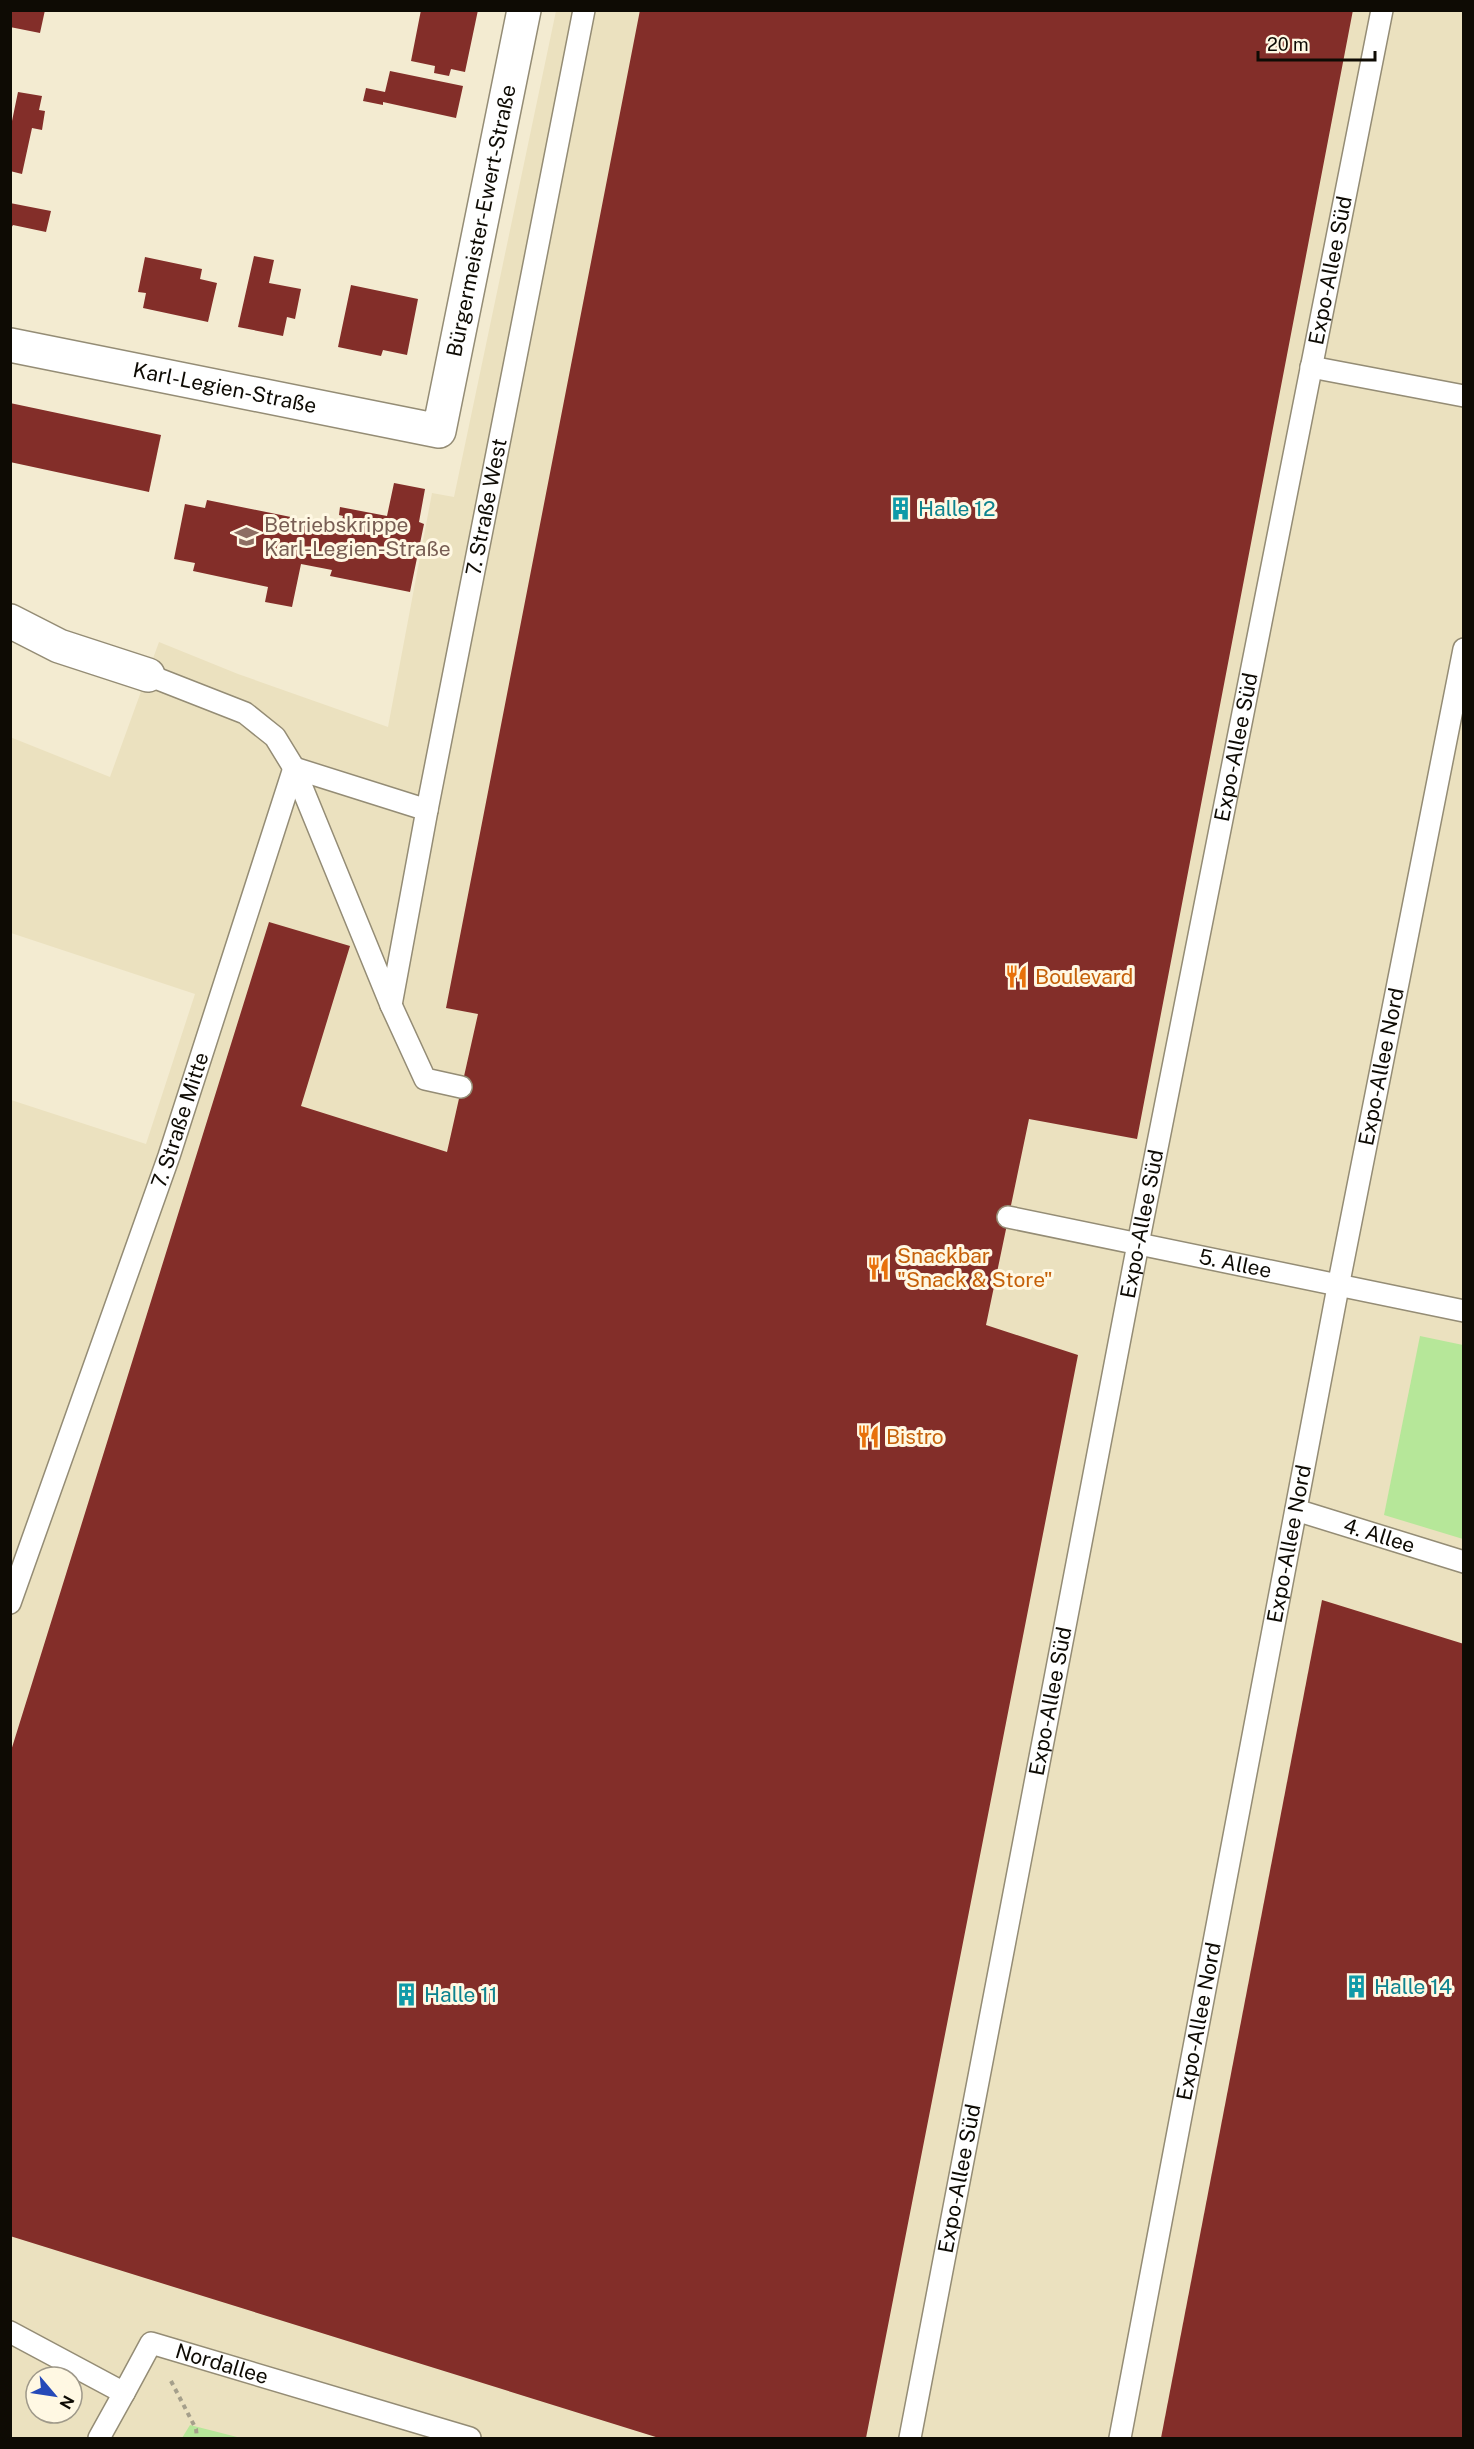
<svg xmlns="http://www.w3.org/2000/svg" width="1474" height="2449" font-family="'Public Sans',sans-serif">
<rect width="100%" height="100%" fill="#f3ebd1"/>
<!-- built -->
<path fill="#ebe1bf" fill-rule="evenodd" d="M556,11h907v2427h-1452v-1338l135,44 49,-150 -184,-61 -1,-196 100,40 49,-135 79,32 150,53 44,-234 22,4zM36,2377h36v36h-36z"/>
<!-- green -->
<g fill="#b6e799">
<path d="M1420,1336l43,9v194l-79,-24z"/>
<path d="M190,2425l51,13h-59z"/>
</g>
<!-- building -->
<g fill="#832e29">
<path d="M10,10h35l-5,23 -30,-6z"/>
<path d="M421,10h57l-13,62 -14,-3 -2,7 -15,-3 1,-7 -24,-5z"/>
<path d="M640,10h713l-216,1129 -108,-20 -43,206 92,30 -212,1083h-207l-649,-202v-482l259,-832 81,24 -49,160 146,46 31,-138 -32,-6z"/>
<path d="M390,71l73,15 -7,32 -73,-16v3l-20,-4 3,-13 19,4z"/>
<path d="M18,92l24,4 -3,14 6,1 -3,19 -10,-2 -10,46 -12,-3v-50h2z"/>
<path d="M10,203l41,8 -5,21 -33,-7 -3,5z"/>
<path d="M254,256l20,4 -5,23 32,6 -6,30 -8,-2 -4,19 -45,-9z"/>
<path d="M145,257l57,12 -2,10 17,4 -9,39 -65,-14 3,-15 -8,-1z"/>
<path d="M351,285l67,14 -11,56 -24,-5 -2,6 -43,-9z"/>
<path d="M10,403l151,32 -12,57 -139,-30z"/>
<path d="M394,483l31,6 -6,33 5,2 -14,68 -80,-16 2,-6 -31,-6 -9,43 -27,-5 3,-15 -75,-16 2,-8 -21,-4 11,-55 20,4 2,-8 133,27 3,-11 -4,-1 1,-8 47,9z"/>
<path d="M1322,1600l142,44v794h-303z"/>
</g>
<g fill="none" stroke-linecap="round" stroke-linejoin="round">
<defs>
<g id="lane">
<path d="M1311,367l153,29"/>
<path d="M148,675l97,38 30,24 19,31 97,237 34,74 36,8"/>
<path id="s1" d="M391,1005l36,-195 157,-800"/>
<path id="s2" d="M1008,1217l456,94"/>
<path id="s3" d="M1296,1510l168,52"/>
<path id="s4" d="M10,1603l159,-447 125,-388 133,42"/>
<path id="s5" d="M10,2332l114,61 27,-50 319,95"/>
<path d="M99,2438l25,-45"/>
<path id="s6" d="M910,2438l228,-1194 244,-1234"/>
<path id="s7" d="M1120,2438l218,-1151 126,-638"/>
</g>
<g id="street">
<path id="s8" d="M10,345l429,86 85,-421"/>
<path d="M10,621l49,25 89,29"/>
</g>
</defs>
<!-- lane casing -->
<use href="#lane" stroke="#948c75" stroke-width="24"/>
<!-- street casing -->
<use href="#street" stroke="#948c75" stroke-width="36"/>
<!-- path -->
<path stroke="#a59f8b" stroke-width="4" stroke-dasharray="4.5 4.5" stroke-linecap="butt" d="M171,2381l25,48 1,9"/>
<!-- lane -->
<use href="#lane" stroke="#fff" stroke-width="21"/>
<!-- street -->
<use href="#street" stroke="#fff" stroke-width="33"/>
</g>
<!-- icons -->
<defs>
<symbol id="building-bare" viewBox="-9 -9 18 18"><path d="M-4-6H4V6H1V3H-1V6H-4ZM-2.5-4.3h1.7v1.8h-1.7ZM.8-4.3h1.7v1.8H.8ZM-2.5-1h1.7V.8h-1.7ZM.8-1h1.7V.8H.8Z" fill="#0f9aa8" stroke="#fff8e3" stroke-width="2.5" paint-order="stroke"/></symbol>
<symbol id="school-bare" viewBox="-9 -9 18 18"><path d="M0-5L7-2L0 1L-7-2ZM-4 1L0 2.5L4 1V4Q0 6-4 4Z" fill="#8d6e63" stroke="#fff8e3" stroke-width="2.5" paint-order="stroke"/></symbol>
<symbol id="restaurant-bare" viewBox="-9 -9 18 18"><path d="M-5-6h1v4h1v-4h1v4h1v-4h1v5L-1.5 .5V6h-2V.5L-5-1ZM5-6V6H3V1.5H1.5Q1.5-4 5-6Z" fill="#e8710a" stroke="#fff8e3" stroke-width="2.5" paint-order="stroke"/></symbol>
</defs>
<g fill-rule="evenodd">
<use href="#building-bare" x="884" y="492" width="33" height="33"/>
<use href="#school-bare" x="230" y="520" width="33" height="33"/>
<use href="#restaurant-bare" x="1000" y="960" width="33" height="33"/>
<use href="#restaurant-bare" x="862" y="1252" width="33" height="33"/>
<use href="#restaurant-bare" x="852" y="1420" width="33" height="33"/>
<use href="#building-bare" x="1340" y="1970" width="33" height="33"/>
<use href="#building-bare" x="390" y="1978" width="33" height="33"/>
</g>
<g text-anchor="middle" stroke-width="6" stroke-linejoin="round" paint-order="stroke">
<!-- street labels -->
<g font-size="21" fill="#0e0b04" stroke="#fff8e3">
<text dy="7" stroke="none"><textPath href="#s8" startOffset="652">Bürgermeister-Ewert-Straße</textPath></text>
<text dy="7" stroke="none"><textPath href="#s6" startOffset="2208">Expo-Allee Süd</textPath></text>
<text dy="7" stroke="none"><textPath href="#s8" startOffset="219">Karl-Legien-Straße</textPath></text>
<text dy="7" stroke="none"><textPath href="#s1" startOffset="507">7. Straße West</textPath></text>
<text dy="7" stroke="none"><textPath href="#s6" startOffset="1722">Expo-Allee Süd</textPath></text>
<text dy="7" stroke="none"><textPath href="#s7" startOffset="1396">Expo-Allee Nord</textPath></text>
<text dy="7" stroke="none"><textPath href="#s4" startOffset="512">7. Straße Mitte</textPath></text>
<text dy="7" stroke="none"><textPath href="#s6" startOffset="1236">Expo-Allee Süd</textPath></text>
<text dy="7" stroke="none"><textPath href="#s2" startOffset="232">5. Allee</textPath></text>
<text dy="7" stroke="none"><textPath href="#s3" startOffset="87">4. Allee</textPath></text>
<text dy="7" stroke="none"><textPath href="#s7" startOffset="910">Expo-Allee Nord</textPath></text>
<text dy="7" stroke="none"><textPath href="#s6" startOffset="750">Expo-Allee Süd</textPath></text>
<text dy="7" stroke="none"><textPath href="#s7" startOffset="424">Expo-Allee Nord</textPath></text>
<text dy="7" stroke="none"><textPath href="#s6" startOffset="264">Expo-Allee Süd</textPath></text>
<text dy="7" stroke="none"><textPath href="#s5" startOffset="260">Nordallee</textPath></text>
</g>
<!-- culture labels -->
<g font-size="21" fill="#0d838f" stroke="#fff8e3" text-anchor="start">
<text x="918" y="516">Halle 12</text>
<text x="1374" y="1994">Halle 14</text>
<text x="424" y="2002">Halle 11</text>
</g>
<!-- education labels -->
<g font-size="21" fill="#785e54" stroke="#fff8e3" text-anchor="start">
<text x="264" y="532">Betriebskrippe<tspan x="264" dy="24">Karl-Legien-Straße</tspan></text>
</g>
<!-- food labels -->
<g font-size="21" fill="#c56008" stroke="#fff8e3" text-anchor="start">
<text x="1035" y="984">Boulevard</text>
<text x="897" y="1263">Snackbar<tspan x="897" dy="24">"Snack &amp; Store"</tspan></text>
<text x="886" y="1444">Bistro</text>
</g>
</g>
<!-- border -->
<rect width="1474" height="2449" fill="none" stroke="#0e0b04" stroke-width="24"/>
<!-- north arrow -->
<g transform="translate(54 2395) rotate(119)"><circle r="28" fill="#fff8e3" stroke="#9f998a" stroke-width="1.5"/>
<path d="M0-4.5L10 22L0 15L-10 22Z" fill="#2549b8"/>
<text y="-9" font-size="16" font-weight="bold" text-anchor="middle" fill="#0e0b04">N</text>
</g>
<!-- scale -->
<path d="M1258 51v9h117v-9" fill="none" stroke="#0e0b04" stroke-width="3"/>
<text x="1267" y="51" font-size="18" fill="#0e0b04" stroke="#fff8e3" stroke-width="4.5" paint-order="stroke">20 m</text>
</svg>
